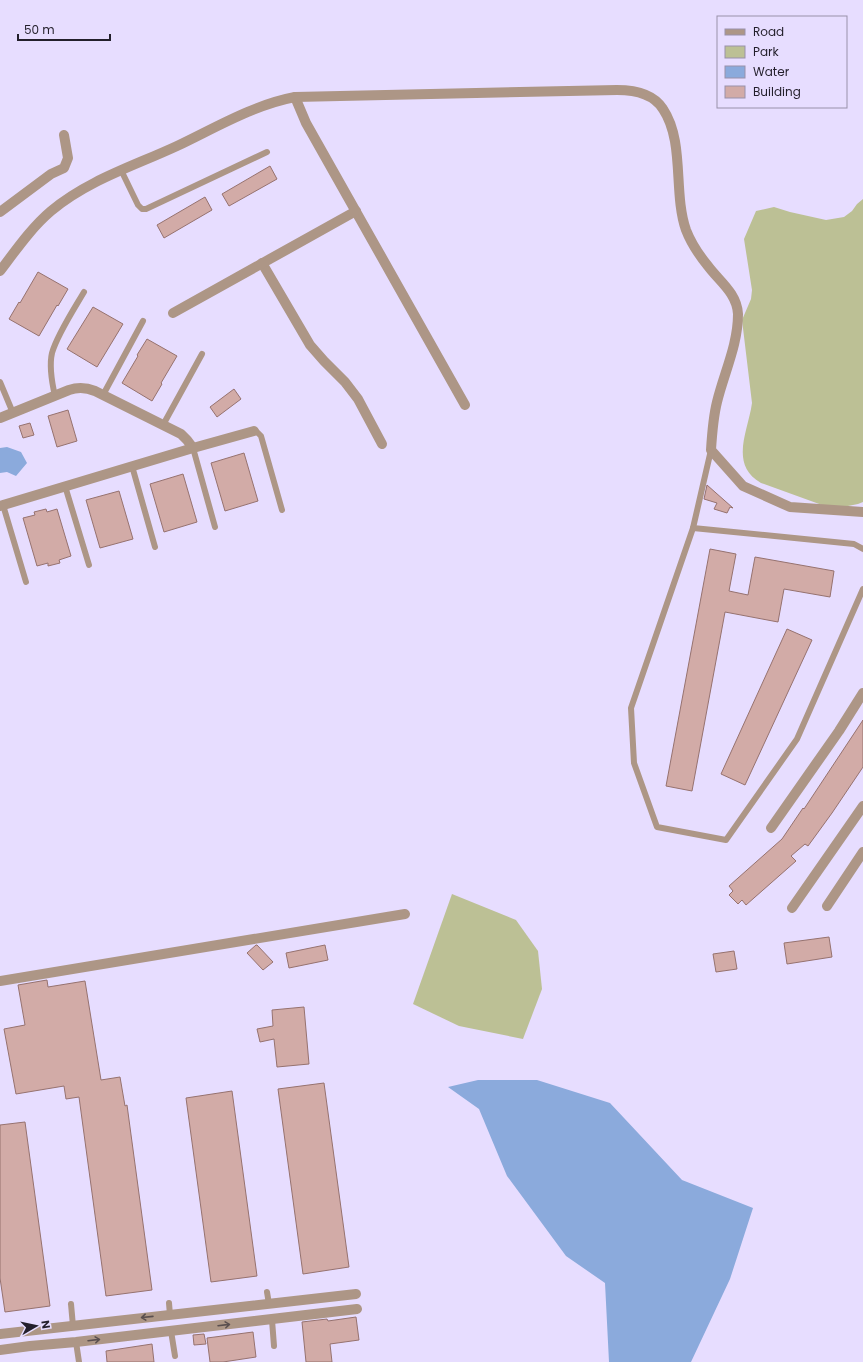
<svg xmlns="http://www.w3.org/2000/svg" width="863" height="1362" font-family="Poppins,sans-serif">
<rect width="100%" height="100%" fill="#e7ddff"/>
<!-- green -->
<g fill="#bcc095">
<path d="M863,199v303l-5,2 -25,5 -72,-26c-32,-19 -13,-51 -9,-80l-10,-83 9,-21 1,-9 -8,-51 12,-28 18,-4 16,5 36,8 18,-3 8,-6 5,-7z"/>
<path d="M452,894l64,26 22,31 4,38 -19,50 -64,-13 -46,-22z"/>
</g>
<!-- water -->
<g fill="#8baadc">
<path d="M7,447l14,5 6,11 -11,13 -9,-4 -7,1v-25z"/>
<path d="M478,1080h59l73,23 72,77 71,28 -23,71 -39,83h-82l-4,-79 -39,-27 -59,-80 -28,-67 -31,-22z"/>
</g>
<!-- building -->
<g fill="#d2aba7" stroke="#96726f">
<path d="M270,166l7,13 -48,27 -7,-12z"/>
<path d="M205,197l7,13 -48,28 -7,-13z"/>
<path d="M38,272l30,17 -10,17 -1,-1 -18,31 -30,-17 10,-17 1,1z"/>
<path d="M93,307l30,17 -26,43 -30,-18z"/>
<path d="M147,339l30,17 -16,27 1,1 -10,17 -30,-18 16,-27 -1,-1z"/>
<path d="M234,389l7,10 -24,18 -7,-10z"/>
<path d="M68,410l9,31 -20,6 -9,-31z"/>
<path d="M30,423l4,12 -11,3 -4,-12z"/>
<path d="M244,453l14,48 -33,10 -14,-48z"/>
<path d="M183,474l14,48 -33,10 -14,-48z"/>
<path d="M707,485l26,23 -3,-1 -3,6 -13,-4 3,-6 -13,-4z"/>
<path d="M119,491l14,48 -33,9 -14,-48z"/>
<path d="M46,509l1,3 10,-3 14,47 -12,4 1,3 -12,3v-3l-11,3 -14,-48 12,-3 -1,-3z"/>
<path d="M710,549l26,5 -7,37 19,4 7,-38 79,14 -4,26 -46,-8 -6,33 -53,-10 -33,179 -26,-5z"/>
<path d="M787,629l25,11 -67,145 -24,-11z"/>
<path d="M863,720v47l-31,46 -24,33 -3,-2 -14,12 5,5 -50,44 -4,-5 -4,4 -9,-9 4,-4 -4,-5 53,-47 21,-31 1,1z"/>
<path d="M829,937l3,20 -45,7 -3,-21z"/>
<path d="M256,945h1l16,17 -10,8 -16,-17z"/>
<path d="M325,945l3,15 -39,8 -3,-15z"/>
<path d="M734,951l3,18 -21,3 -3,-18z"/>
<path d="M47,980l1,7 37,-6 16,99 19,-3 5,29 2,-1 25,185 -46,6 -27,-199 -13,2 -2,-13 -48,8 -12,-65 21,-4 -7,-40z"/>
<path d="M304,1007l5,57 -32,3 -3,-28 -14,3 -3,-13 16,-3 -1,-16z"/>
<path d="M324,1083l25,184 -46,7 -25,-185z"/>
<path d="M232,1091l25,185 -46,6 -25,-184z"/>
<path d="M25,1122l25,184 -45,6 -5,-34v-153z"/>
<path d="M356,1317l3,23 -29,4 2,18h-26l-4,-40 25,-3 1,2z"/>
<path d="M253,1332l3,25 -33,5h-13l-3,-24z"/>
<path d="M204,1334l2,10 -12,1 -1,-10z"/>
<path d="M152,1344l2,18h-47l-1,-11z"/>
</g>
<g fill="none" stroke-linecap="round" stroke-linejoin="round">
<!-- service -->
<g stroke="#ad9686" stroke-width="6">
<path d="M121,170l17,35 4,4h4l121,-57"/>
<path d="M0,382l13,31"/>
<path d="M103,395l40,-74"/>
<path d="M55,396c-3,-13 -6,-30 -3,-43 5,-18 22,-44 32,-61"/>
<path d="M163,425l39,-71"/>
<path d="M254,431l3,1 4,4 21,74"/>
<path d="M193,448l22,79"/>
<path d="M711,450l-18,78 -62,180 3,55 23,64 69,13 71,-101 66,-150"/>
<path d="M132,466l23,81"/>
<path d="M65,486l24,79"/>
<path d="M3,505l23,77"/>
<path d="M693,528l161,16 9,5"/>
<path d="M267,1292l2,12"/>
<path d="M169,1303l1,12"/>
<path d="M71,1304l2,22"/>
<path d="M272,1320l2,26"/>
<path d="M171,1331l4,25"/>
<path d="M76,1342l3,20"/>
</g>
<!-- minor -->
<g stroke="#ad9686" stroke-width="10">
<path d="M295,97l11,26 159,282"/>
<path d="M0,212l51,-38 13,-6 4,-10 -4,-23"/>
<path d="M262,263l48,82 14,16 21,21 13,17 24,45"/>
<path d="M0,271c16,-21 31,-43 51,-60 37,-31 83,-45 126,-65 38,-18 76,-41 118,-49l322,-7c16,0 36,3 46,19 22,33 10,84 23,121 5,13 13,25 22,36 11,15 29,27 30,48 0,31 -14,59 -21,88 -4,16 -5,32 -6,48l32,36 47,21 73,5"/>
<path d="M173,313l183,-102"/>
<path d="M0,418l69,-28c9,-3 16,-3 26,1l86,43 6,6 6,8"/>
<path d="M0,506l193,-58 61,-17"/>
<path d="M771,828l68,-97 24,-38"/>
<path d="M827,906l36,-54"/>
<path d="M792,908l71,-102"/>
<path d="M0,981l405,-67"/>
<path d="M0,1334l356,-40"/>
<path d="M0,1350l30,-4 46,-4 281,-33"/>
</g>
</g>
<!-- one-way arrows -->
<defs><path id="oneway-shaft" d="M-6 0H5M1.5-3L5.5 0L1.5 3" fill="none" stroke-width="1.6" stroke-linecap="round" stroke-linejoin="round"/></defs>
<g stroke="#5a4f4f">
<use href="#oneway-shaft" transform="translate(147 1317) rotate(174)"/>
<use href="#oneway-shaft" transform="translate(224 1325) rotate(-7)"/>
<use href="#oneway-shaft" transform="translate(94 1340) rotate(-7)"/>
</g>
<!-- legend -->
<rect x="717" y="16" width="130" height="92" fill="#e7ddff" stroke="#9991aa"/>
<rect x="725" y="29" width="20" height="6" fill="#ad9686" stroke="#9991aa"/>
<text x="753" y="36" font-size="12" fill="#231f2b">Road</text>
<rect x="725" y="46" width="20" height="12" fill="#bcc095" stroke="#9991aa"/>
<text x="753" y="56" font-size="12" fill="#231f2b">Park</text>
<rect x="725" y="66" width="20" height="12" fill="#8baadc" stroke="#9991aa"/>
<text x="753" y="76" font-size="12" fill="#231f2b">Water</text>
<rect x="725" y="86" width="20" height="12" fill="#d2aba7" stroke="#9991aa"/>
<text x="753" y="96" font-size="12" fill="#231f2b">Building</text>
<!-- north arrow -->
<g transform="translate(36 1326) rotate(81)" stroke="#e7ddff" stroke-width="3" paint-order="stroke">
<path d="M0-3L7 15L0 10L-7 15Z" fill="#231f2b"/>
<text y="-6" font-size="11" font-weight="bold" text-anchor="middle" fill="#231f2b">N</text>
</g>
<!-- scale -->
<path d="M18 34v6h92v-6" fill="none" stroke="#231f2b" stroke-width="2"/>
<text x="24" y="34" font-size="12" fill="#231f2b" stroke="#e7ddff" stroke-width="3" paint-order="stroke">50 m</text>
</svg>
